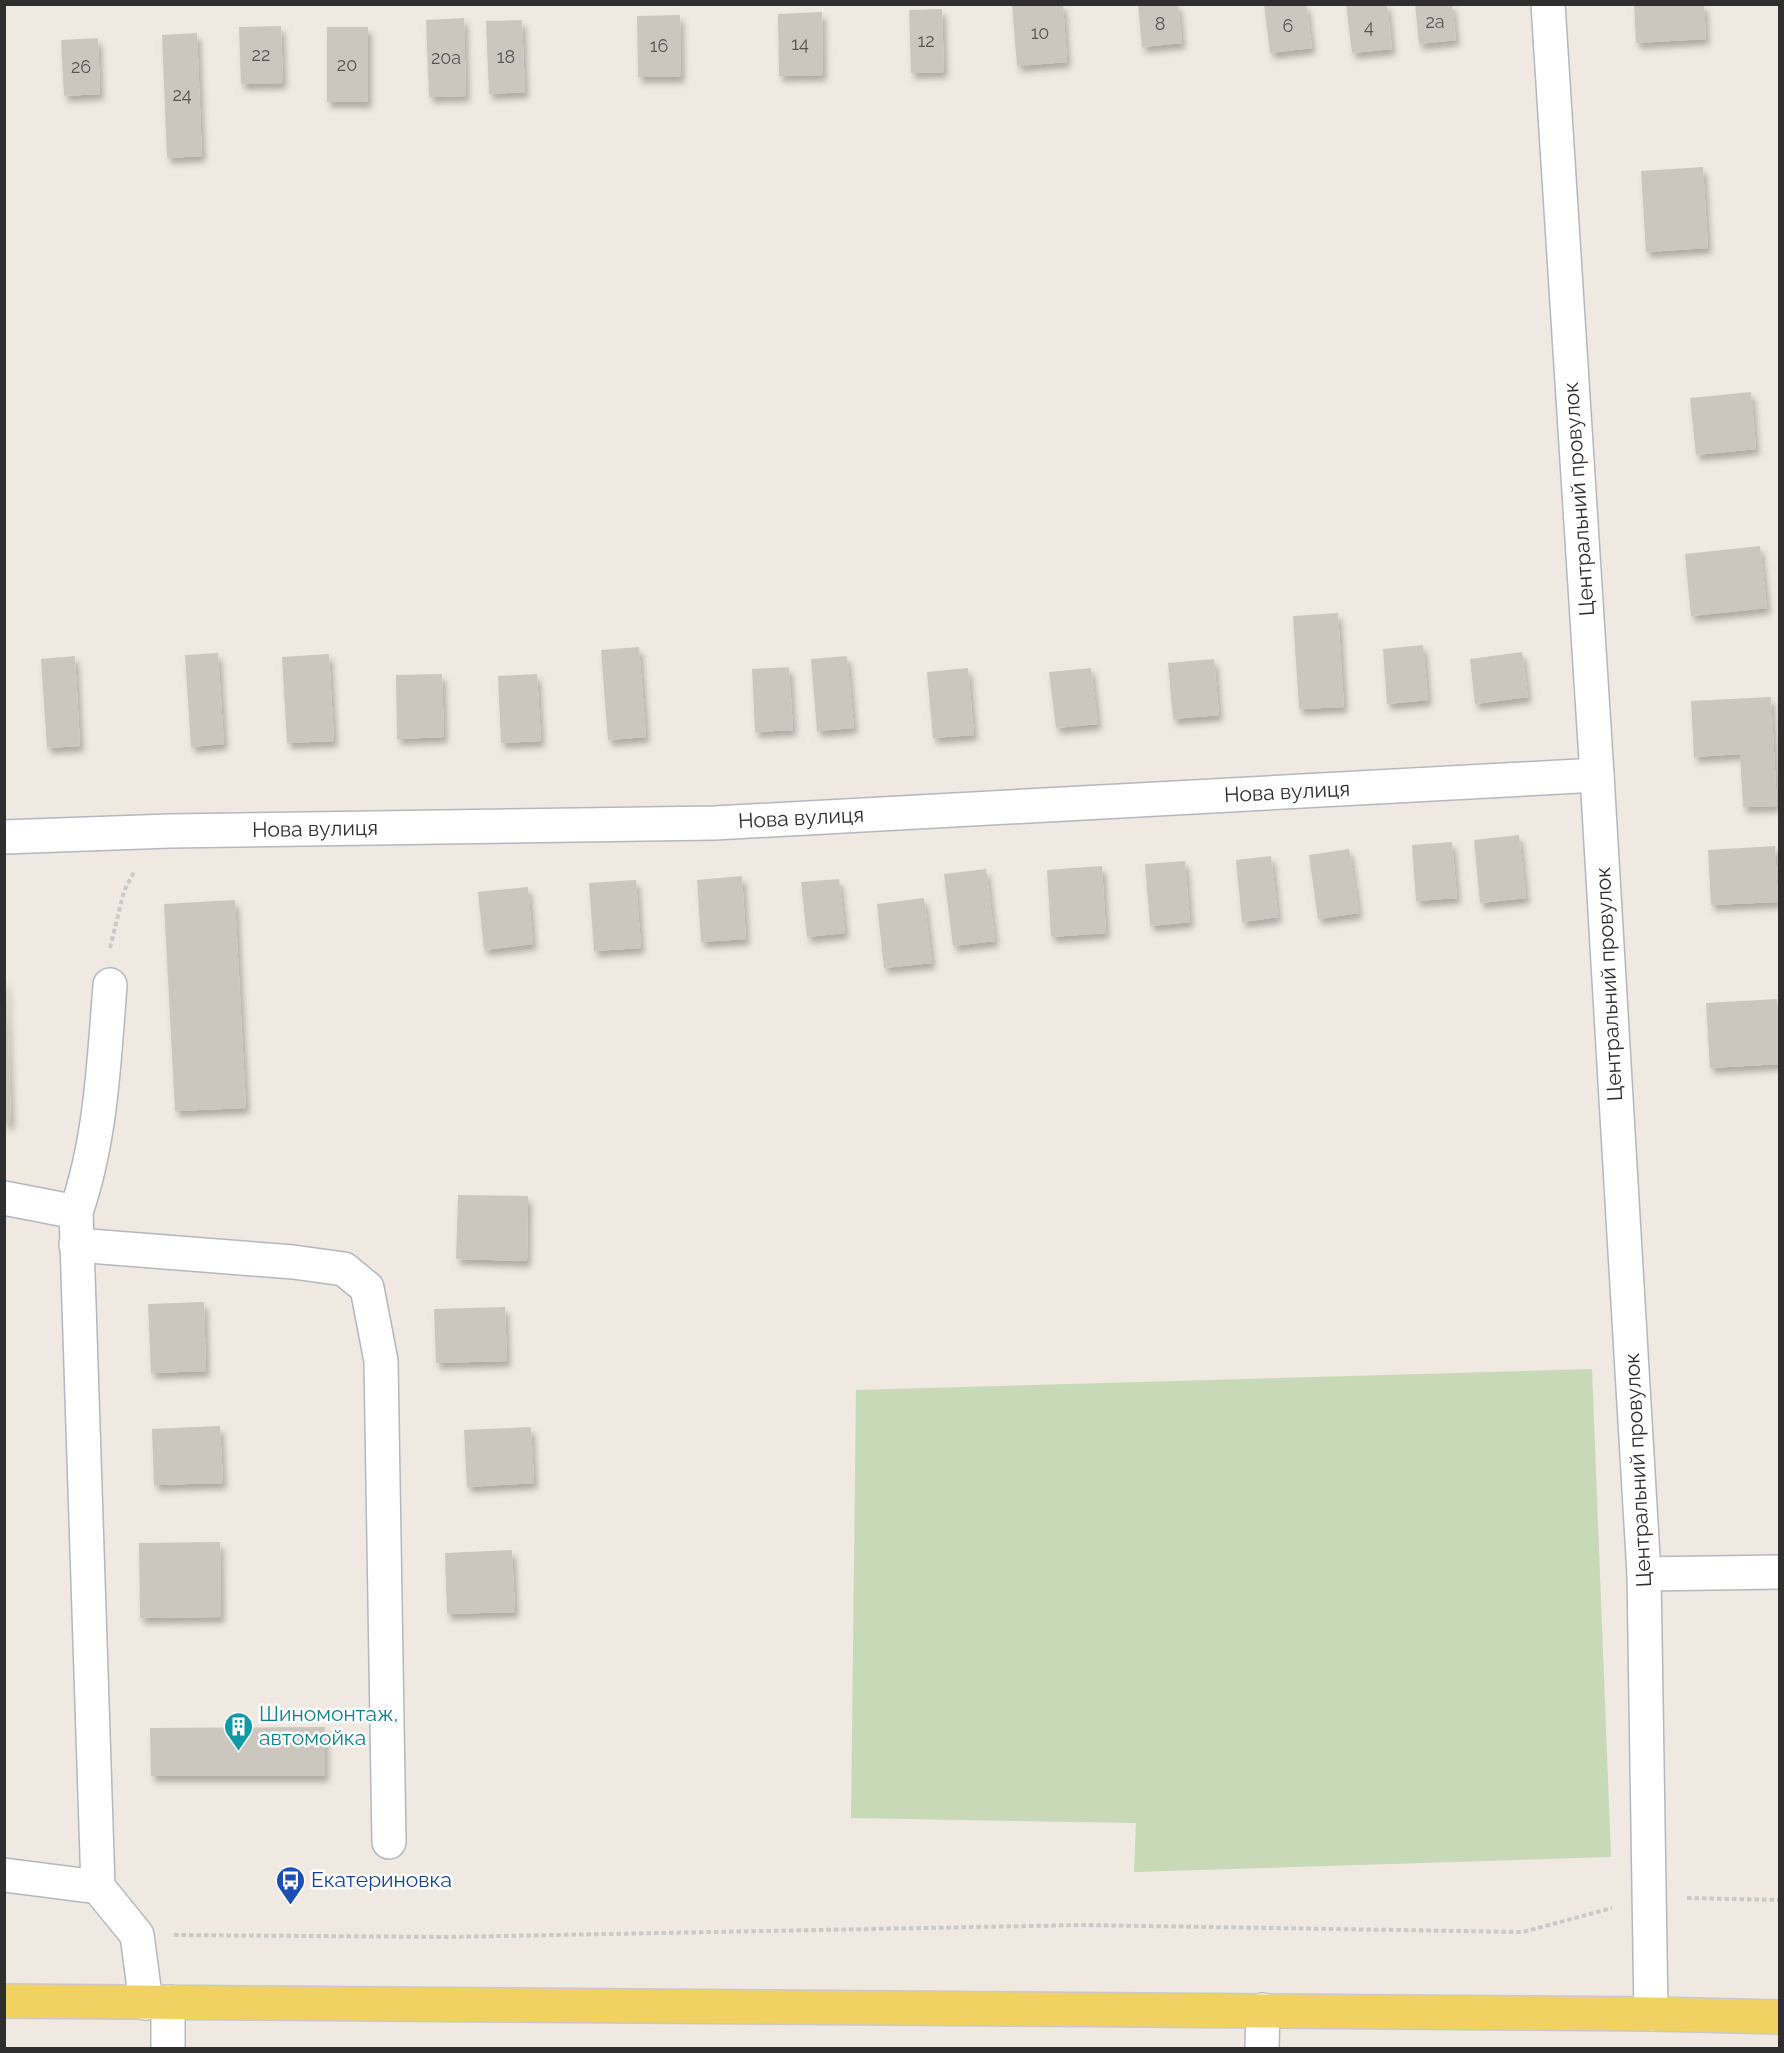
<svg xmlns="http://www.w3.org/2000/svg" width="1784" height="2053" font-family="Raleway,sans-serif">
<defs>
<filter id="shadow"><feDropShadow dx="3.5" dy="6" stdDeviation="3" flood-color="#0004"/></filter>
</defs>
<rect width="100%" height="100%" fill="#efe9e1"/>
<!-- cemetery -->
<path fill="#c8d9b8" d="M1592,1369l19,488 -477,15 2,-49 -285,-5 5,-428z"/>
<!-- building -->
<g fill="#cbc7bf" filter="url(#shadow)">
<path d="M1012,4h51l4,58 -50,4z"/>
<path d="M1138,4h40l4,39 -40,4z"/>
<path d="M1264,4h42l6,44 -42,5z"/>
<path d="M1346,4h41l5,45 -40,4z"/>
<path d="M1415,4h37l4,36 -37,4z"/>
<path d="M1634,4h70l2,35 -70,4z"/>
<path d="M942,9l2,63 -33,1 -2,-63z"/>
<path d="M822,12l1,63 -44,1 -1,-62z"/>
<path d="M680,15l1,62h-43l-1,-61z"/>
<path d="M464,18l2,78 -37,1 -3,-77z"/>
<path d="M522,20l3,72 -36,2 -3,-73z"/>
<path d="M281,26l2,57 -42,1 -2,-57z"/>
<rect x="327" y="27" width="41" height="75"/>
<path d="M197,33l5,123 -35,2 -5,-123z"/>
<path d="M98,38l2,56 -36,2 -3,-56z"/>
<path d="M1703,167l5,81 -62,4 -5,-81z"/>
<path d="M1751,392l5,57 -60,6 -6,-57z"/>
<path d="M1760,546l7,62 -76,8 -6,-62z"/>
<path d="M1338,613l6,94 -45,2 -6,-93z"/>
<path d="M1423,645l5,55 -41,4 -4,-55z"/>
<path d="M639,647l7,90 -38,3 -7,-90z"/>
<path d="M1522,652l6,45 -53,7 -5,-45z"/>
<path d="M218,653l6,91 -33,3 -6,-92z"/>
<path d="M329,654l5,87 -47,2 -5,-86z"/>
<path d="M75,656l5,90 -33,2 -6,-89z"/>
<path d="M847,656l7,72 -37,3 -6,-72z"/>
<path d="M1214,659l5,56 -46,4 -5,-56z"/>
<path d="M789,667l4,63 -38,2 -3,-63z"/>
<path d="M968,668l6,67 -41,3 -6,-66z"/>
<path d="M1091,668l7,56 -42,4 -7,-56z"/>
<path d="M442,674l2,63 -47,2 -1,-64z"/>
<path d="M537,674l4,67 -40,2 -3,-67z"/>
<path d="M1771,697l6,109 -34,1 -3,-53 -46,3 -3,-56z"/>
<path d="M1519,835l7,63 -46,5 -6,-63z"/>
<path d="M1452,842l5,56 -41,3 -4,-56z"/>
<path d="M1775,846l3,56 -67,3 -3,-55z"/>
<path d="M1349,849l10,64 -41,6 -9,-64z"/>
<path d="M1271,856l7,61 -36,5 -6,-62z"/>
<path d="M1185,861l5,61 -40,4 -5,-62z"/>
<path d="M1102,866l4,67 -55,4 -4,-67z"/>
<path d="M986,869l9,72 -42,5 -9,-72z"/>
<path d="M742,876l4,63 -45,3 -4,-62z"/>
<path d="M839,879l6,54 -38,4 -6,-55z"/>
<path d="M636,880l5,68 -47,3 -5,-68z"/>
<path d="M528,887l5,57 -49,6 -6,-58z"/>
<path d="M924,898l8,65 -48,5 -7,-64z"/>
<path d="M235,900l11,208 -71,3 -11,-207z"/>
<path d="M4,980h2l5,143h-7z"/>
<path d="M1777,999l3,65 -70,4 -4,-65z"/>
<path d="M458,1195l70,1 -1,65 -71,-2z"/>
<path d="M204,1302l2,69 -55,2 -3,-69z"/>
<path d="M505,1307l2,54 -71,2 -2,-54z"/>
<path d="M220,1426l3,57 -69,2 -2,-56z"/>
<path d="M531,1427l3,56 -67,4 -3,-57z"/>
<path d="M220,1542l1,75 -81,1 -1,-75z"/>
<path d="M512,1550l3,62 -68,2 -2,-61z"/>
<path d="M325,1727v49h-174l-1,-48z"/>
</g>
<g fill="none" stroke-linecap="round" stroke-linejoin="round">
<defs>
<g id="minor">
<path d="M1548,4l49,771 47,799 7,440"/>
<path d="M4,837l165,-6 546,-8 882,-48"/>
<path d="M4,1198l72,14 22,675 39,48 9,68"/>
<path d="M76,1212c25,-73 28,-150 34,-227"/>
<path d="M76,1245l217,17 51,7 23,19 14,73 8,481"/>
<path d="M1644,1574l136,-2"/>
<path d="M4,1875l94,12"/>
<path d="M168,2002v46"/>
<path d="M1262,2048l1,-38"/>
</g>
<path id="major" d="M4,2001l1647,13 129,3"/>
</defs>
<!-- minor casing -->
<use href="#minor" stroke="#b4b7c1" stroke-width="36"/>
<!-- major casing -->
<use href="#major" stroke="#c9c9c9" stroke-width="36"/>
<!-- path -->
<g stroke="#c9c9c9" stroke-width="4" stroke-dasharray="4.5 3" stroke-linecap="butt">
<path d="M110,948l14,-57 11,-21"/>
<path d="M1687,1898l93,2"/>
<path d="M174,1935l275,2 633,-12 441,7 89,-24"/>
</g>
<!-- minor -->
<use href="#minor" stroke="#fff" stroke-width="33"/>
<!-- major -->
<use href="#major" stroke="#f2d163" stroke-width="33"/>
</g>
<!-- icons -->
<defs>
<symbol id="building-pin" viewBox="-11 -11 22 30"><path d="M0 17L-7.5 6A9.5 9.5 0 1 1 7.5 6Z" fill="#0f9aa8" stroke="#fff"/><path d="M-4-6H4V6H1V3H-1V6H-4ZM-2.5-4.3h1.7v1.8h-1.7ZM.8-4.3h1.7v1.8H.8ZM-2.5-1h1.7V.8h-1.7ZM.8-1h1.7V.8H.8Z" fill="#fff"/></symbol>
<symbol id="bus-pin" viewBox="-11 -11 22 30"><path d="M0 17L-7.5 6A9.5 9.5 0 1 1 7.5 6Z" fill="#1a4fb4" stroke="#fff"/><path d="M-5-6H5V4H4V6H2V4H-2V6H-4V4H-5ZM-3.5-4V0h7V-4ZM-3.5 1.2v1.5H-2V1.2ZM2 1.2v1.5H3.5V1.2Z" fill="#fff"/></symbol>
</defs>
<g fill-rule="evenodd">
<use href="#building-pin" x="222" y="1710" width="33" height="45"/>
<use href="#bus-pin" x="274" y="1864" width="33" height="45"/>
</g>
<g text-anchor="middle" stroke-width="5" stroke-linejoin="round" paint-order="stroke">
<!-- number labels -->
<g font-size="18" fill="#555452">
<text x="1435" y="28">2а</text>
<text x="1160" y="30">8</text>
<text x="1288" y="32">6</text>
<text x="1369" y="33">4</text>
<text x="1040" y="39">10</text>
<text x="926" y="47">12</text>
<text x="800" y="50">14</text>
<text x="659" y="52">16</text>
<text x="261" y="61">22</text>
<text x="506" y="63">18</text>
<text x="446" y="64">20а</text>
<text x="347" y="71">20</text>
<text x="81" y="73">26</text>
<text x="182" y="101">24</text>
</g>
<!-- street labels -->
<g font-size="21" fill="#2e2e2e" stroke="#fff">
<text transform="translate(1579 499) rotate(-94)" y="7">Центральний провулок</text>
<text transform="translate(1287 792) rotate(-3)" y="7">Нова вулиця</text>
<text transform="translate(801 818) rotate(-3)" y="7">Нова вулиця</text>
<text transform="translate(315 829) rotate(-1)" y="7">Нова вулиця</text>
<text transform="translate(1609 984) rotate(-93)" y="7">Центральний провулок</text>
<text transform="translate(1638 1470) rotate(-93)" y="7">Центральний провулок</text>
</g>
<!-- culture labels -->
<g font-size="21" fill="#0d838f" stroke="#fff" text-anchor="start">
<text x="259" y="1721">Шиномонтаж,<tspan x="259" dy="24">автомойка</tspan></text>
</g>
<!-- transit labels -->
<g font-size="21" fill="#164399" stroke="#fff" text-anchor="start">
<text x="311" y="1887">Екатериновка</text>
</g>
</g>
<!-- border -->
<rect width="1784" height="2053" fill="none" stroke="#2e2e2e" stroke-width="12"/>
</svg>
